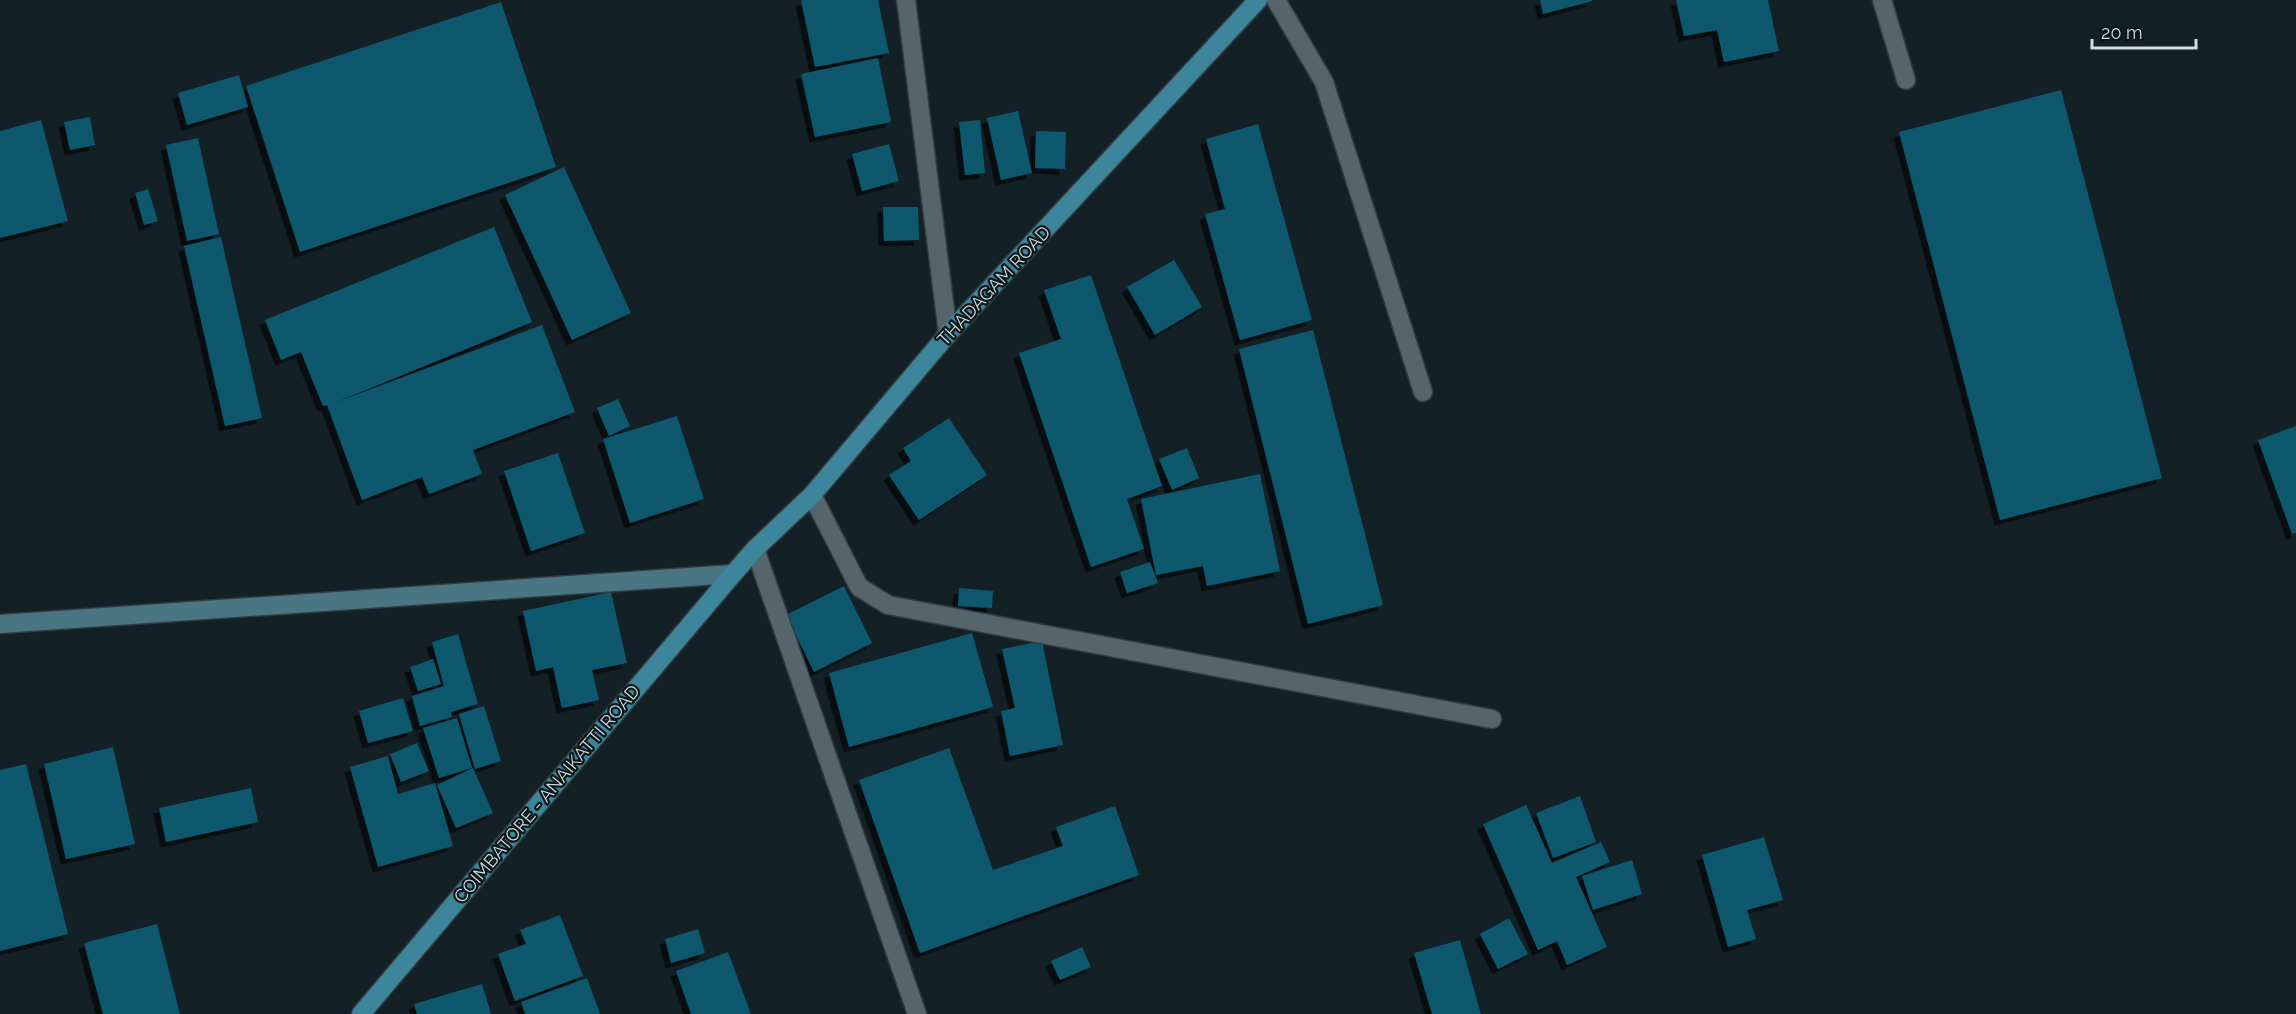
<svg xmlns="http://www.w3.org/2000/svg" width="2296" height="1014" font-family="Raleway,sans-serif">
<defs>
<filter id="shadow"><feDropShadow dx="-5.5" dy="5.5" stdDeviation="0" flood-color="#0009"/></filter>
</defs>
<rect width="100%" height="100%" fill="#132025"/>
<!-- building -->
<g fill="#0b586d" filter="url(#shadow)">
<path d="M801,0h77l11,53 -74,14z"/>
<path d="M1540,0h52v1l-49,13z"/>
<path d="M1676,0h92l11,51 -55,11 -7,-32 -33,6z"/>
<path d="M501,2l55,165 -256,85 -54,-166z"/>
<path d="M878,58l13,64 -76,15 -14,-63z"/>
<path d="M239,75l9,32 -61,18 -9,-32z"/>
<path d="M2061,90l101,388 -162,42 -101,-388z"/>
<path d="M1018,111l14,62 -31,7 -14,-62z"/>
<path d="M90,117l5,28 -25,5 -6,-28z"/>
<path d="M41,120l27,101 -68,17v-107z"/>
<path d="M980,120l5,53 -20,2 -6,-53z"/>
<path d="M1258,124l54,196 -72,20 -35,-126 20,-5 -19,-70z"/>
<path d="M1036,131l30,1 -1,37 -30,-1z"/>
<path d="M198,138l21,96 -32,7 -21,-96z"/>
<path d="M889,144l10,37 -37,10 -10,-37z"/>
<path d="M564,167l67,146 -59,27 -67,-145z"/>
<path d="M148,189l10,32 -14,4 -9,-32z"/>
<path d="M883,207h35l1,33 -35,1z"/>
<path d="M494,227l38,95 -198,81 208,-78 33,87 -102,38 9,24 -53,20 -7,-17 -60,23 -35,-95 -4,1 -22,-54 -20,8 -16,-40z"/>
<path d="M221,237l41,181 -37,8 -41,-180z"/>
<path d="M1174,260l28,47 -47,28 -28,-48z"/>
<path d="M1091,275l71,211 -35,13 17,50 -53,18 -72,-214 42,-14 -17,-49z"/>
<path d="M1313,330l70,275 -75,19 -69,-275z"/>
<path d="M618,399l12,27 -21,10 -12,-28z"/>
<path d="M677,416l27,83 -74,24 -27,-84z"/>
<path d="M949,418l38,57 -68,45 -30,-45 22,-14 -8,-13z"/>
<path d="M2296,426v107l-4,1 -34,-94z"/>
<path d="M1187,448l12,30 -27,12 -13,-31z"/>
<path d="M558,453l27,80 -54,18 -27,-80z"/>
<path d="M1260,474l20,97 -73,15 -4,-20 -47,9 -15,-76z"/>
<path d="M1150,562l8,21 -31,10 -7,-21z"/>
<path d="M844,586l28,57 -58,29 -28,-57z"/>
<path d="M959,588l34,3 -1,17 -34,-2z"/>
<path d="M611,592l16,71 -35,7 7,30 -37,8 -9,-41 -17,4 -13,-60z"/>
<path d="M972,633l21,74 -144,40 -20,-74z"/>
<path d="M458,634l20,70 -27,8 1,5 -32,9 -8,-30 32,-10 -12,-44z"/>
<path d="M1042,641l21,104 -53,11 -9,-45 14,-3 -13,-59z"/>
<path d="M433,659l8,25 -23,7 -8,-24z"/>
<path d="M403,698l10,33 -45,12 -9,-32z"/>
<path d="M484,706l17,55 -26,8 -16,-55z"/>
<path d="M457,718l15,50 -33,10 -16,-50z"/>
<path d="M417,743l12,28 -28,11 -11,-28z"/>
<path d="M113,747l22,97 -69,15 -22,-95z"/>
<path d="M949,748l44,122 70,-24 -7,-19 59,-21 24,69 -219,78 -61,-173z"/>
<path d="M388,756l10,38 37,-11 18,63 -75,21 -28,-100z"/>
<path d="M26,764l42,170 -68,17v-181z"/>
<path d="M473,768l20,45 -37,15 -19,-43z"/>
<path d="M251,788l7,34 -92,20 -7,-34z"/>
<path d="M1580,796l16,46 -43,16 -17,-45z"/>
<path d="M1526,805l26,58 49,-21 9,20 -34,15 31,70 -40,18 -10,-24 -19,9 -55,-126z"/>
<path d="M1764,837l19,63 -36,10 9,29 -28,8 -26,-92z"/>
<path d="M1632,860l10,34 -49,16 -11,-34z"/>
<path d="M560,915l23,61 -68,25 -17,-47 28,-10 -6,-14z"/>
<path d="M1509,918l19,36 -30,15 -18,-35z"/>
<path d="M157,924l23,90h-77l-19,-71z"/>
<path d="M698,929l7,24 -34,10 -6,-24z"/>
<path d="M1460,940l21,74h-49l-18,-61z"/>
<path d="M1082,947l9,20 -31,13 -9,-19z"/>
<path d="M728,952l23,62h-60l-15,-43z"/>
<path d="M587,978l13,36h-75l-4,-12z"/>
<path d="M482,984l9,30h-74l-3,-10z"/>
</g>
<g fill="none" stroke-linecap="round" stroke-linejoin="round">
<defs>
<g id="minor">
<path d="M1276,0l48,82 99,310"/>
<path d="M1882,0l24,80"/>
<path d="M812,495l47,92 29,18 604,114"/>
<path d="M755,549l162,465"/>
</g>
<path id="tertiary" d="M906,0l42,334"/>
<path id="secondary" d="M0,624l733,-50"/>
<path id="primary" d="M361,1014l372,-440 22,-25 57,-54 136,-161 310,-334"/>
</defs>
<!-- minor casing -->
<use href="#minor" stroke="#333c40" stroke-width="21"/>
<!-- tertiary casing -->
<use href="#tertiary" stroke="#333c40" stroke-width="21"/>
<!-- secondary casing -->
<use href="#secondary" stroke="#333c40" stroke-width="21"/>
<!-- primary casing -->
<use href="#primary" stroke="#333c40" stroke-width="21"/>
<!-- minor -->
<use href="#minor" stroke="#56656b" stroke-width="18"/>
<!-- tertiary -->
<use href="#tertiary" stroke="#56656b" stroke-width="18"/>
<!-- secondary -->
<use href="#secondary" stroke="#4a7583" stroke-width="18"/>
<!-- primary -->
<use href="#primary" stroke="#3d859a" stroke-width="18"/>
</g>
<g text-anchor="middle" stroke-width="4.5" stroke-linejoin="round" paint-order="stroke">
<!-- street labels -->
<g font-size="18" fill="#d3dbde" stroke="#0a171b">
<text transform="translate(994 286) rotate(-47)" y="6">THADAGAM ROAD</text>
<text transform="translate(547 794) rotate(-50)" y="6">COIMBATORE - ANAIKATTI ROAD</text>
</g>
</g>
<!-- scale -->
<path d="M2092 39v9h104v-9" fill="none" stroke="#d3dbde" stroke-width="3"/>
<text x="2101" y="39" font-size="18" fill="#d3dbde" stroke="#0a171b" stroke-width="4.5" paint-order="stroke">20 m</text>
</svg>
